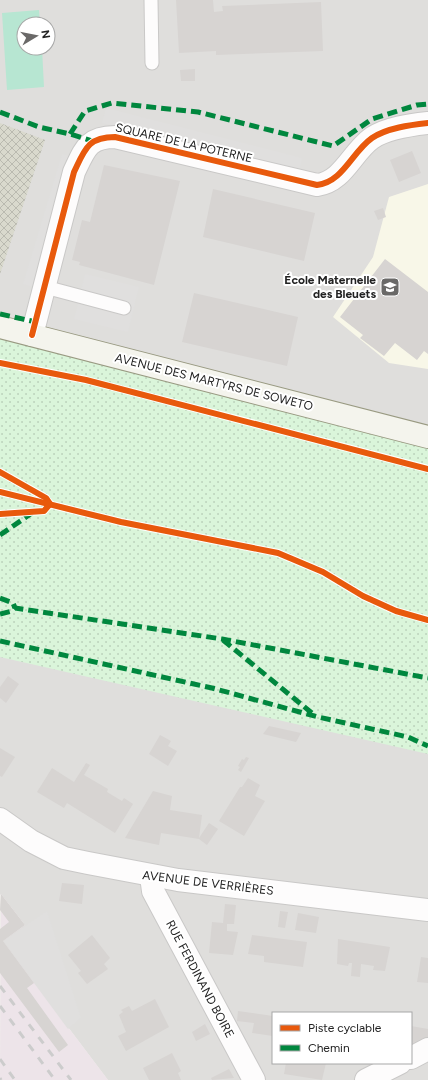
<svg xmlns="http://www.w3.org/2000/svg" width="428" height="1080" font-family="Figtree,sans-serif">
<defs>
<pattern id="construction-cross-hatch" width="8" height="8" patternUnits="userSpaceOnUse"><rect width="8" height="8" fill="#d9d9cd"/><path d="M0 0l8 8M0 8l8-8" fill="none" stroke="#babab0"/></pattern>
<pattern id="park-dots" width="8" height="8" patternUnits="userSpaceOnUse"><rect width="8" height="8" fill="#daf5da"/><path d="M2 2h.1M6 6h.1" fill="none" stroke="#bbd2bb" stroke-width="1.8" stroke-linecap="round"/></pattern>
</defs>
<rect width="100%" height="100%" fill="#f0eeeb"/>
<!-- residential -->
<path fill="#dfdedc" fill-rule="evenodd" d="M0,0h428v1080h-320l-105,-139 22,-16 -24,-31 -1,1zM24,24h24v24h-24zM273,1013h138v50h-138z"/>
<!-- education -->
<path fill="#f8f7e8" d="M428,184v185l-39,-6 -56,-46 40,-60 16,-60z"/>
<!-- railway -->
<path fill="#ede4e9" d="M1,894l24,31 -22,16 105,139h-108z"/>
<!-- construction -->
<path fill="url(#construction-cross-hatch)" d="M0,123l45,17 -45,134z"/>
<!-- park -->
<path fill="url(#park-dots)" d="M0,338l428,107v309l-428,-97z"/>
<!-- pitch -->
<path fill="#b7e6d2" d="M39,10l1,14h-16v24h18l2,39 -37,3 -5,-77z"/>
<!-- parking -->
<g fill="#e0dfde">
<path d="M106,108l196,50 -3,14 -197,-49z"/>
<path d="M62,154l14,4 -38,130 -15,-4z"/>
<path d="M85,274l54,13 -11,45 -54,-13z"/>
<path d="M47,911l34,107 -13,11 -65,-88z"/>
</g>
<!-- building -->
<g fill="#d7d4d2">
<path d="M176,0h37l1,12 9,-1 -1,-5 99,-4 2,49 -107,4v-4l-37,2z"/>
<path d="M195,69v12h-14l-1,-11z"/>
<path d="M412,151l9,22 -22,9 -9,-22z"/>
<path d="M104,165l76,16 -26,104 -75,-20 1,-3 -8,-2 10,-40 8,2z"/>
<path d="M213,189l102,24 -11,48 -101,-24z"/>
<path d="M383,208l3,9 -8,3 -4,-9z"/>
<path d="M385,259l43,33v62l-4,-3 -7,9 -22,-17 -11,13 -24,-18 3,-3 -23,-18z"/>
<path d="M194,293l104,24 -11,49 -105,-24z"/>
<path d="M8,676l11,8 -13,19 -6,-5v-11z"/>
<path d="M269,726l32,7 -5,9 -33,-8z"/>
<path d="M160,735l11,6 -3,5 9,5 -9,15 -19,-12z"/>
<path d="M0,748l15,9 -13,20 -2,-1z"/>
<path d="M246,757l3,1 -8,14 -3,-2 2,-3 -2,-1 4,-7 2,1z"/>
<path d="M86,763l4,2 -6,10 24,14 -1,3 15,9 2,-3 9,6 -18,29 -48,-30 -3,5 -27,-16 15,-24 22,14z"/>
<path d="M248,778l12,7 -5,11 10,5 -21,35 -25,-15 21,-34h2z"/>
<path d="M153,791l19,5 -2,14 32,5 -3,23 10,-15 9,6 -11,16 -8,-6 -38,-6 -2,12 -34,-7z"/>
<path d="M62,883l22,2 -2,19 -23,-3z"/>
<path d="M1,894l24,31 -22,16 31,42 -7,5 41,57 -9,7 -59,-79v-44l9,-7 -9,-12z"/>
<path d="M225,904l11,1 -2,19h-7v7l11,1 -5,23 -24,-2 3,-31 11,1z"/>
<path d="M280,911l8,1 -3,16 -7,-1z"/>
<path d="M298,913l21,4 -3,16 -21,-3z"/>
<path d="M92,935l18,23 -6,6 4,5 -21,15 -9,-11 3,-2 -13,-16z"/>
<path d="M252,935l55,7 -4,25 -39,-5v-6l-16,-2z"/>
<path d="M338,939l52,8 -5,24 -12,-1 1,-4 -13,-2 -1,13 -9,-1 1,-13h-3l-1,3 -11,-2z"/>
<path d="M421,957l7,1v25l-11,-1z"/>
<path d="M155,999l14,28 -43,24 -8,-15 8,-4 -7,-17 4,-3 -2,-2 8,-4 3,5z"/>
<path d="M238,1011l35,5v20l-21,-3 2,-10 -17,-2z"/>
<path d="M205,1024l5,10 -14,7 -4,-9z"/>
<path d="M411,1026l17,3v14l-7,4 -10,-2z"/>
<path d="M172,1053l9,18 -3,2 3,7h-32l-6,-12z"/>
<path d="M286,1063h40l-4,17 -38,-6z"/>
<path d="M229,1069l5,9 -22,2 -1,-2z"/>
</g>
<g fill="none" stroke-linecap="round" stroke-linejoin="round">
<defs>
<g id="lane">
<path d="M151,0l1,63"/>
<path d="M45,287l79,21"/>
</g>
<g id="street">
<path d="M32,335l42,-163c11,-23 14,-35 41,-35l202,48c26,-3 35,-33 55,-47 15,-10 38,-13 56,-15"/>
<path d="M0,819l31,22 33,17 24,5 90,17 250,30"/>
<path d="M151,876l2,15 101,189"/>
<path d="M411,1058l17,-9"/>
<path d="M366,1080l34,-17"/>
</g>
<path id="secondary" d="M0,327l428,110"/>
</defs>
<!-- lane casing -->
<use href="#lane" stroke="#c9c8c7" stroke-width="15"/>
<!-- street casing -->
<use href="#street" stroke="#c9c8c7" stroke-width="24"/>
<!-- secondary casing -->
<use href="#secondary" stroke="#999a82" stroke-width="24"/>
<!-- lane -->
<use href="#lane" stroke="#fdfcfc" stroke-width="13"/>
<!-- street -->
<use href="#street" stroke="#fdfcfc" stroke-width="22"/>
<!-- secondary -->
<use href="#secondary" stroke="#f4f4ed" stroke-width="22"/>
<!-- rail -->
<g stroke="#ccc" stroke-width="3" stroke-dasharray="8 8" stroke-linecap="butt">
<path d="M0,986l71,94"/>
<path d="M0,1006l55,74"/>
<path d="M0,1059l15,21"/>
<path d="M0,1078l1,2"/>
</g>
<!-- quiet -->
<g stroke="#00873e" stroke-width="5" stroke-dasharray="10 5" stroke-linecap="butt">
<path d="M0,112l39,15 31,7 22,7"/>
<path d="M70,134l15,-23 27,-8 86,9 135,34 39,-27 45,-14 11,-1"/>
<path d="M0,314l36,8"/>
<path d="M0,535l32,-22"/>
<path d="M0,598l13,5 2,5"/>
<path d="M0,614l12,-3 3,-3 207,31 206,39"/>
<path d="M223,640l90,74"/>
<path d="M0,641l212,47 106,29 90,20 20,9"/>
</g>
<defs>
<g id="cycleway">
<path d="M32,335l42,-163c11,-23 14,-35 41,-35l202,48c26,-3 35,-33 55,-47 15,-10 38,-13 56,-15"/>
<path d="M0,363l86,17 342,89"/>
<path d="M0,472l46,26 4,6"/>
<path d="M0,492l121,30 157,31 45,19 40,24 33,15 32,9"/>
<path d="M0,514l44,-3 6,-7"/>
</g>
</defs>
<!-- cycleway casing -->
<use href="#cycleway" stroke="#fff" stroke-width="8"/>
<!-- cycleway -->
<use href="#cycleway" stroke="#e8590c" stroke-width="6"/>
</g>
<!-- icons -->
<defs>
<symbol id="school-square" viewBox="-11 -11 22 22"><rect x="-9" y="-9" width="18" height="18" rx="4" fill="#6a6968" stroke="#fff"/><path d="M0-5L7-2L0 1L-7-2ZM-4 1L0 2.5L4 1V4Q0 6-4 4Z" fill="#fff"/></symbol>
</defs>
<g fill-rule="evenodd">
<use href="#school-square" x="379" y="276" width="22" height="22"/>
</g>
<g text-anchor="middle" stroke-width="4" stroke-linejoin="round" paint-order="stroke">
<!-- street labels -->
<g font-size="12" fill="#222" stroke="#fff">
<text transform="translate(184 143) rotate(13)" y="4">SQUARE DE LA POTERNE</text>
<text transform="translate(214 382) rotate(14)" y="4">AVENUE DES MARTYRS DE SOWETO</text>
<text transform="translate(208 883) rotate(7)" y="4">AVENUE DE VERRIÈRES</text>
<text transform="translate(200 979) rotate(62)" y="4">RUE FERDINAND BOIRE</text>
</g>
<!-- poi labels -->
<g font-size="12" font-weight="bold" fill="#222" stroke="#fff" text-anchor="end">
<text x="376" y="284">École Maternelle<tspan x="376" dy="14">des Bleuets</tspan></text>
</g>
</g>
<!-- legend -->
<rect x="272" y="1012" width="140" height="52" fill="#ffffff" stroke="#a7a7a7"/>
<rect x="280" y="1025" width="20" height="6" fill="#e8590c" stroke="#a7a7a7"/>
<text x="308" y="1032" font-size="12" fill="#222222">Piste cyclable</text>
<rect x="280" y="1045" width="20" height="6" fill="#00873e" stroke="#a7a7a7"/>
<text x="308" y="1052" font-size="12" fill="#222222">Chemin</text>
<!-- north arrow -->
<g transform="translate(36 36) rotate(80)"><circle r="19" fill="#ffffff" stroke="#a7a7a7"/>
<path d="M0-3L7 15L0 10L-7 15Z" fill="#6a6968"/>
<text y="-6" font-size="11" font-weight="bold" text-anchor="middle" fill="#222222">N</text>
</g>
</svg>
